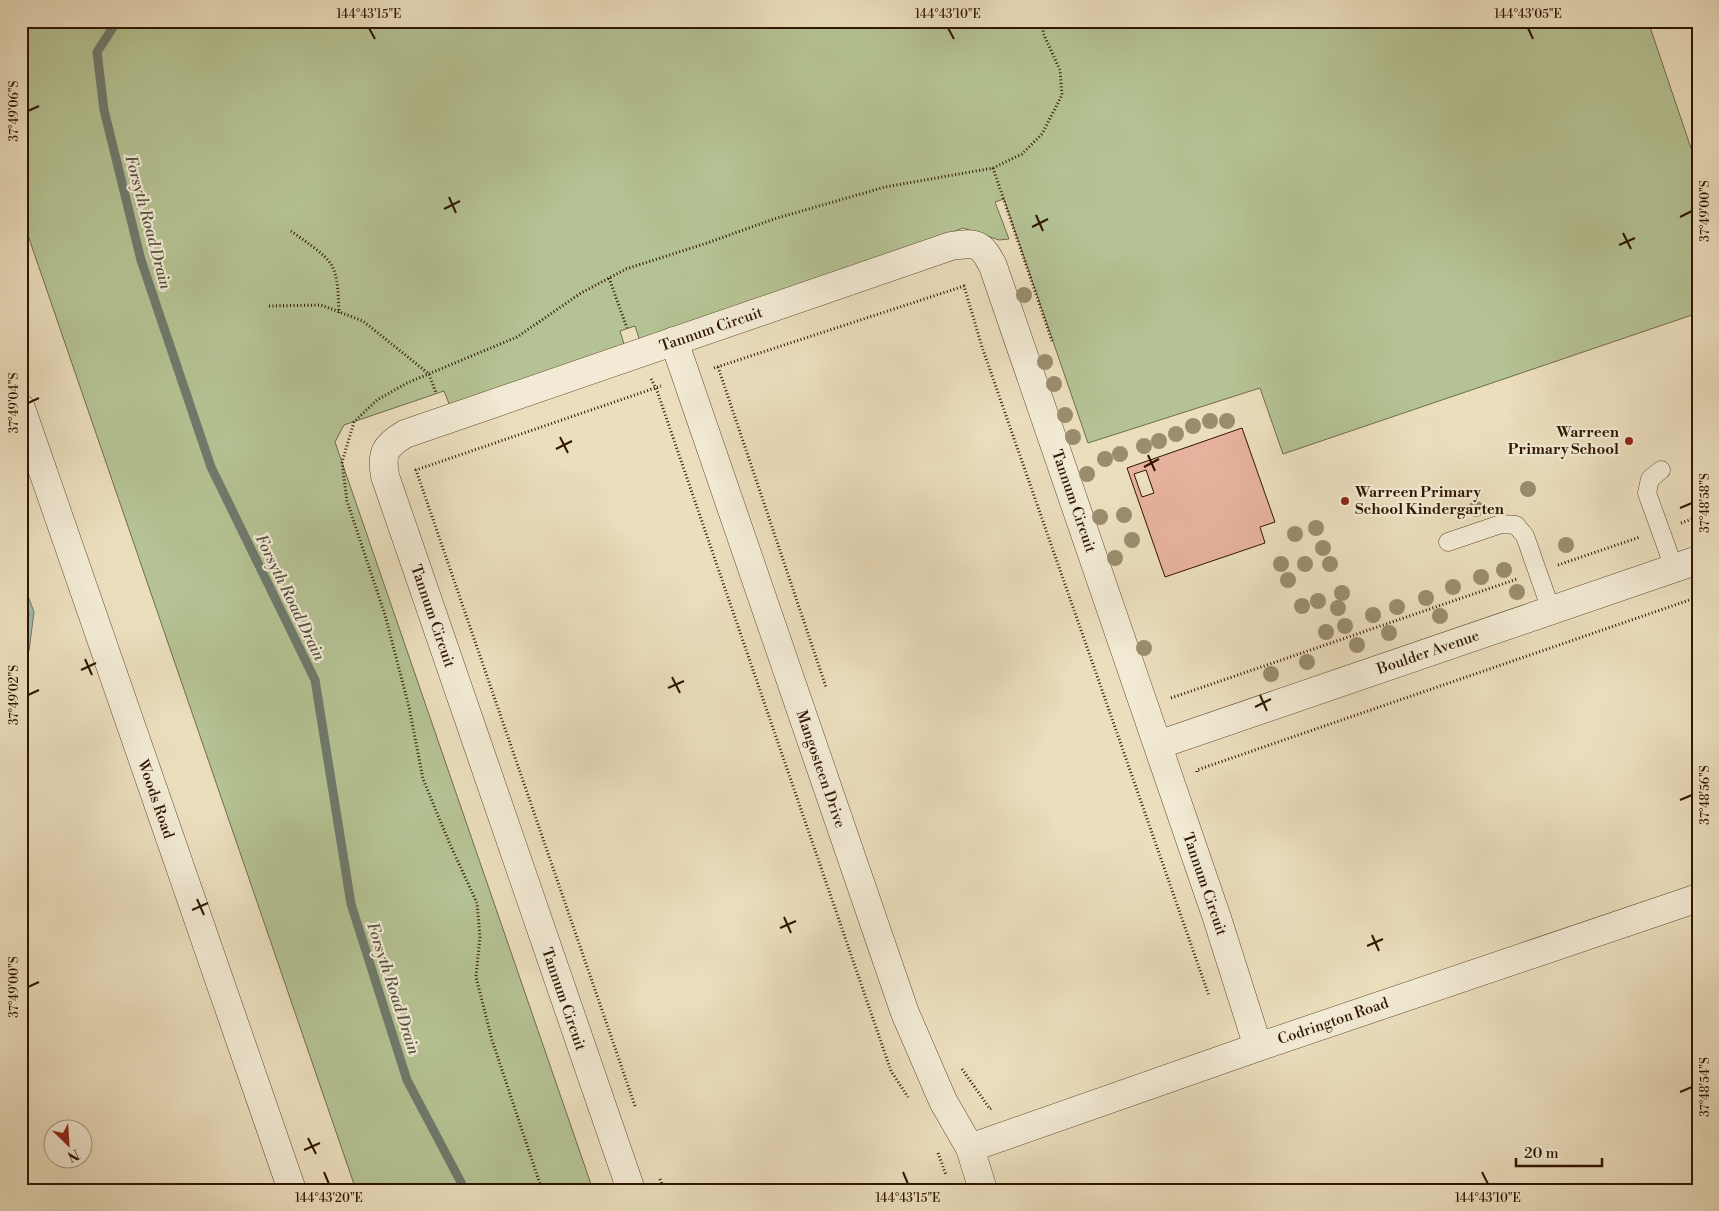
<svg xmlns="http://www.w3.org/2000/svg" width="1719" height="1211" font-family="'Libre Bodoni',serif">
<rect width="100%" height="100%" fill="#ebdebd"/>
<filter id="stains"><feTurbulence type="fractalNoise" baseFrequency=".004" numOctaves="4"/><feColorMatrix values="0 0 0 0 .2 0 0 0 0 .09 0 0 0 0 .02 0 0 0 .5 -.17"/></filter>
<radialGradient id="worn" r=".72"><stop offset=".6" stop-color="#630" stop-opacity="0"/><stop offset="1" stop-color="#630" stop-opacity=".3"/></radialGradient>
<!-- green -->
<path fill="#b5c293" stroke="#726c4a" d="M21,21h1627l50,148v144l-415,141 -23,-66 -172,55 -84,-244 -9,3 14,37 -10,1 -36,-12 -40,16 -283,97 -5,-15 -15,5 5,16 -175,59 -6,-15 -100,34 -9,17 258,748h-237l-335,-975z"/>
<!-- water -->
<path fill="#99bcb5" stroke="#6f7a6d" d="M21,577l13,35 -5,39 -8,5z"/>
<g fill="none" stroke-linecap="round" stroke-linejoin="round">
<!-- shore -->
<path stroke="#64695b" stroke-width="1" d="M21,591l8,22 -5,34 -3,3"/>
<!-- stream -->
<path stroke="#6f7a6d" stroke-width="9" d="M117,21l-20,31 7,58 37,150 70,207 104,213 36,224 56,176 58,110"/>
</g>
<!-- building -->
<path fill="#e7b29d" stroke="#301601" fill-rule="evenodd" d="M1242,428l33,94 -15,5 5,16 -100,34 -38,-109zM1146,470l8,23 -12,4 -8,-23z"/>
<g fill="none" stroke-linecap="round" stroke-linejoin="round">
<defs>
<g id="service">
<path d="M1661,470l-11,9 -3,14 27,75"/>
<path d="M1448,542l53,-18 15,1 9,11 26,74"/>
</g>
<g id="minor">
<path d="M674,341l231,672 38,88 27,47 13,42"/>
<path d="M1158,745l540,-185"/>
<path d="M970,1148l288,-101 440,-149"/>
<path d="M631,1190l-246,-714c-4,-23 0,-30 20,-42l546,-188c26,-4 30,-3 42,20l224,652 41,129"/>
</g>
<path id="tertiary" d="M21,408l271,782"/>
</defs>
<!-- service casing -->
<use href="#service" stroke="#5f4830" stroke-width="19"/>
<!-- minor casing -->
<use href="#minor" stroke="#5f4830" stroke-width="29"/>
<!-- tertiary casing -->
<use href="#tertiary" stroke="#5f4830" stroke-width="29"/>
<!-- path -->
<g stroke="#301601" stroke-width="3" stroke-dasharray="1 2.5" stroke-linecap="butt">
<path d="M993,168l59,173"/>
<path d="M291,231c12,9 35,23 41,35 7,13 6,32 7,47"/>
<path d="M609,278l18,50"/>
<path d="M269,306l52,-1 42,16 66,53 7,19"/>
<path d="M718,367l108,320"/>
<path d="M714,368l250,-82 18,61 227,649"/>
<path d="M651,379l5,9 235,683 17,26"/>
<path d="M1681,523l17,-6"/>
<path d="M1558,565l82,-28"/>
<path d="M1171,698l346,-119"/>
<path d="M1197,772v-2l501,-173"/>
<path d="M962,1069l28,40 2,-1"/>
<path d="M635,1106l-219,-636 245,-84"/>
<path d="M938,1153l8,22"/>
<path d="M660,1179l4,11"/>
<path d="M542,1190l-50,-150 -16,-63 4,-40 -3,-34 -28,-61 -26,-63 -14,-72 -24,-92 -38,-114 -5,-39 12,-40 23,-22 30,-17 110,-46 64,-44 45,-24 81,-26 67,-24 111,-32 108,-19 29,-14 20,-20 20,-39 -2,-25 -17,-37 1,-12"/>
</g>
<!-- service -->
<use href="#service" stroke="#f2ead4" stroke-width="18"/>
<!-- minor -->
<use href="#minor" stroke="#f2ead4" stroke-width="28"/>
<!-- tertiary -->
<use href="#tertiary" stroke="#f2ead4" stroke-width="28"/>
</g>
<!-- trees -->
<g fill="#9a8d6e">
<circle cx="1024" cy="295" r="8"/>
<circle cx="1045" cy="362" r="8"/>
<circle cx="1054" cy="384" r="8"/>
<circle cx="1065" cy="415" r="8"/>
<circle cx="1210" cy="421" r="8"/>
<circle cx="1227" cy="421" r="8"/>
<circle cx="1193" cy="426" r="8"/>
<circle cx="1176" cy="434" r="8"/>
<circle cx="1073" cy="437" r="8"/>
<circle cx="1159" cy="441" r="8"/>
<circle cx="1144" cy="446" r="8"/>
<circle cx="1120" cy="454" r="8"/>
<circle cx="1105" cy="459" r="8"/>
<circle cx="1087" cy="474" r="8"/>
<circle cx="1528" cy="489" r="8"/>
<circle cx="1476" cy="509" r="8"/>
<circle cx="1124" cy="515" r="8"/>
<circle cx="1100" cy="517" r="8"/>
<circle cx="1316" cy="528" r="8"/>
<circle cx="1295" cy="534" r="8"/>
<circle cx="1132" cy="540" r="8"/>
<circle cx="1566" cy="545" r="8"/>
<circle cx="1323" cy="548" r="8"/>
<circle cx="1115" cy="558" r="8"/>
<circle cx="1281" cy="564" r="8"/>
<circle cx="1305" cy="564" r="8"/>
<circle cx="1330" cy="564" r="8"/>
<circle cx="1504" cy="570" r="8"/>
<circle cx="1481" cy="577" r="8"/>
<circle cx="1288" cy="580" r="8"/>
<circle cx="1453" cy="587" r="8"/>
<circle cx="1517" cy="592" r="8"/>
<circle cx="1342" cy="593" r="8"/>
<circle cx="1426" cy="598" r="8"/>
<circle cx="1318" cy="601" r="8"/>
<circle cx="1302" cy="606" r="8"/>
<circle cx="1397" cy="607" r="8"/>
<circle cx="1338" cy="608" r="8"/>
<circle cx="1373" cy="615" r="8"/>
<circle cx="1440" cy="616" r="8"/>
<circle cx="1345" cy="626" r="8"/>
<circle cx="1326" cy="632" r="8"/>
<circle cx="1389" cy="633" r="8"/>
<circle cx="1357" cy="645" r="8"/>
<circle cx="1144" cy="648" r="8"/>
<circle cx="1307" cy="662" r="8"/>
<circle cx="1271" cy="674" r="8"/>
</g>
<!-- ticks -->
<path fill="none" stroke="#301601" stroke-width="2" d="M369,28l6,11M948,28l6,11M1528,28l5,11M28,111l11,-5M449,197l7,16M444,209l16,-8M1036,215l7,16M1680,217l12,-6M1032,227l16,-8M1623,233l8,16M1619,245l16,-7M28,403l11,-5M560,437l8,16M556,449l16,-8M1148,455l7,16M1144,467l15,-8M1680,508l12,-5M85,659l7,16M81,670l15,-7M672,677l8,16M668,688l16,-7M28,695l11,-5M1260,695l7,16M1255,707l16,-8M1680,800l12,-5M197,899l7,16M192,910l16,-7M784,917l7,16M780,928l16,-7M1372,935l7,16M1367,946l16,-7M28,987l11,-5M1680,1092l12,-5M308,1138l8,16M304,1150l16,-7M324,1172l5,12M903,1172l5,12M1482,1172l6,12"/>
<!-- markers -->
<g fill="#8f2418" stroke="#f2ead4" stroke-width="2">
<circle cx="1629" cy="441" r="5"/>
<circle cx="1345" cy="501" r="5"/>
</g>
<g text-anchor="middle" stroke-width="4.5" stroke-linejoin="round" paint-order="stroke">
<!-- street labels -->
<g font-size="15" fill="#301601" stroke="#f2ead4">
<text transform="translate(711 329) rotate(-19)" y="5">Tannum Circuit</text>
<text transform="translate(1074 501) rotate(71)" y="5">Tannum Circuit</text>
<text transform="translate(433 616) rotate(71)" y="5">Tannum Circuit</text>
<text transform="translate(1428 652) rotate(-19)" y="5">Boulder Avenue</text>
<text transform="translate(821 769) rotate(71)" y="5">Mangosteen Drive</text>
<text transform="translate(156 799) rotate(71)" y="5">Woods Road</text>
<text transform="translate(1205 884) rotate(71)" y="5">Tannum Circuit</text>
<text transform="translate(564 999) rotate(71)" y="5">Tannum Circuit</text>
<text transform="translate(1333 1021) rotate(-19)" y="5">Codrington Road</text>
</g>
<!-- poi labels -->
<g font-size="15" font-weight="bold" fill="#301601" stroke="#f2ead4" text-anchor="end">
<text x="1619" y="437">Warreen<tspan x="1619" dy="17">Primary School</tspan></text>
<text x="1355" y="497" text-anchor="start">Warreen Primary<tspan x="1355" dy="17">School Kindergarten</tspan></text>
</g>
<!-- water labels -->
<g font-size="16" font-style="italic" fill="#555040" stroke="#f2ead4">
<text transform="translate(149 222) rotate(75)" y="6">Forsyth Road Drain</text>
<text transform="translate(291 597) rotate(64)" y="6">Forsyth Road Drain</text>
<text transform="translate(394 988) rotate(72)" y="6">Forsyth Road Drain</text>
</g>
</g>
<!-- margin -->
<rect width="1719" height="1211" fill="none" stroke="#ebdebd" stroke-width="55"/>
<!-- north arrow -->
<g transform="translate(68 1144) rotate(155)"><circle r="24" fill="#f2ead4" stroke="#a49580"/>
<path d="M0-4L9 19L0 12L-9 19Z" fill="#8f2418"/>
<text y="-8" font-size="14" font-weight="bold" text-anchor="middle" fill="#301601">N</text>
</g>
<!-- scale -->
<path d="M1516 1158v8h86v-8" fill="none" stroke="#301601" stroke-width="2.5"/>
<text x="1524" y="1158" font-size="15" fill="#301601" stroke="#f2ead4" stroke-width="4" paint-order="stroke">20 m</text>
<rect x="28" y="28" width="1664" height="1156" fill="none" stroke="#301601" stroke-width="2"/>
<g font-size="12" text-anchor="middle" fill="#301601">
<text x="369" y="18">144°43'15"E</text>
<text x="948" y="18">144°43'10"E</text>
<text x="1528" y="18">144°43'05"E</text>
<text transform="translate(14 111) rotate(-90)" y="4">37°49'06"S</text>
<text transform="translate(1705 211) rotate(-90)" y="4">37°49'00"S</text>
<text transform="translate(14 403) rotate(-90)" y="4">37°49'04"S</text>
<text transform="translate(1705 503) rotate(-90)" y="4">37°48'58"S</text>
<text transform="translate(14 695) rotate(-90)" y="4">37°49'02"S</text>
<text transform="translate(1705 795) rotate(-90)" y="4">37°48'56"S</text>
<text transform="translate(14 987) rotate(-90)" y="4">37°49'00"S</text>
<text transform="translate(1705 1087) rotate(-90)" y="4">37°48'54"S</text>
<text x="329" y="1202">144°43'20"E</text>
<text x="908" y="1202">144°43'15"E</text>
<text x="1488" y="1202">144°43'10"E</text>
</g>
<rect width="100%" height="100%" filter="url(#stains)"/>
<rect width="100%" height="100%" fill="url(#worn)"/>
</svg>
